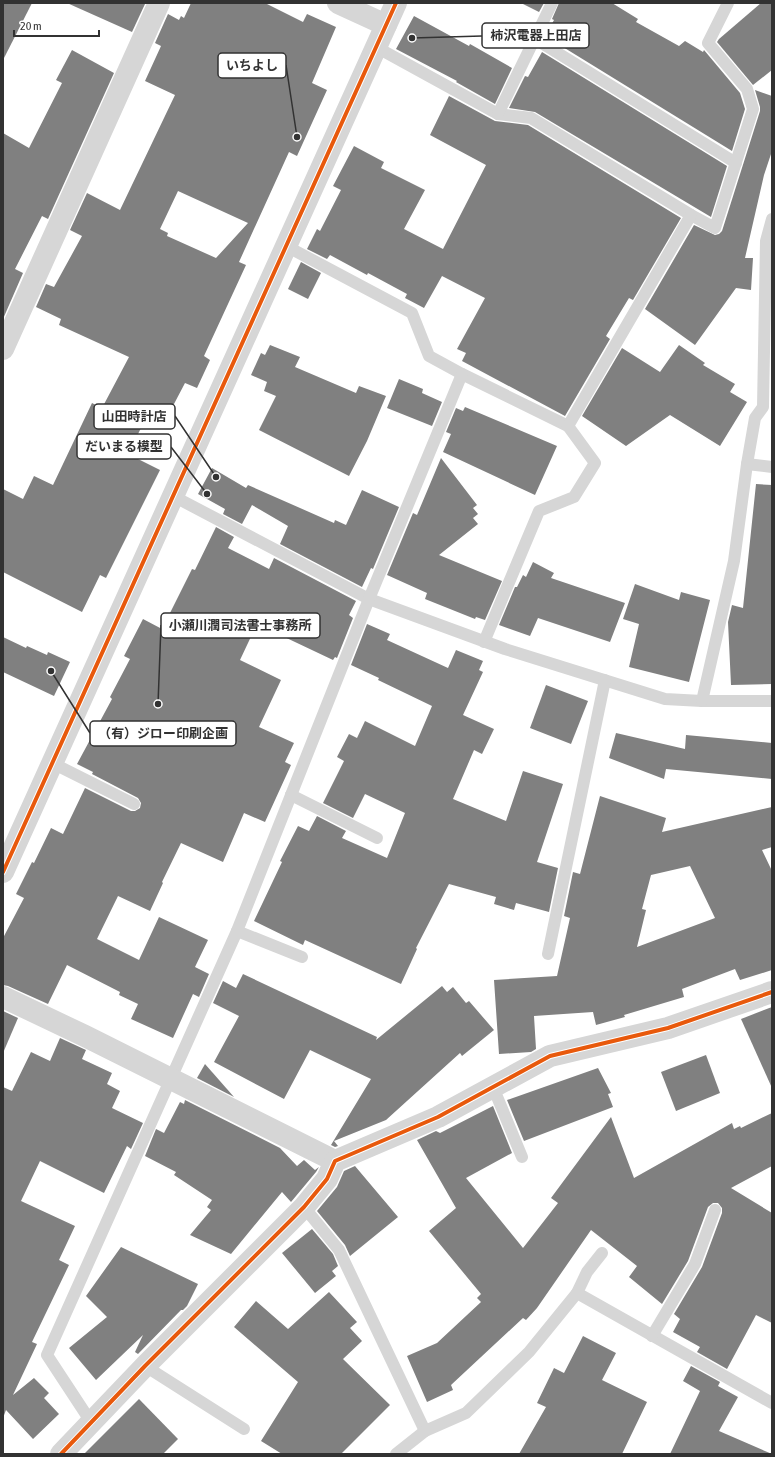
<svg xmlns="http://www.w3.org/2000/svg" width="775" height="1457" font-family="'Asap Condensed','Noto Sans JP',sans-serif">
<rect width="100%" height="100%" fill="#fff"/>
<!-- building -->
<g fill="#808080" fill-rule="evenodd">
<path d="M3,3h29l-29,57z"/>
<path d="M67,3h76l2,1 -13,28z"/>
<path d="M191,3h74l38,19 4,-8 29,13 -24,56 15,7 -30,66 -8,-4 -50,110 7,3 -42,91 6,4 -13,28 -12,-5 -21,40 -16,-9 -20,40 32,16 -54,108 -6,-3 -18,37 -79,-40v-83l20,10 11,-23 19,9 39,-82 10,5 27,-51 -70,-32 2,-6 -25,-12 10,-23 8,3 28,-51 -12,-6 17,-37 33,17 55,-115 -30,-14 16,-35 -6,-3 13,-29 11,6 2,-4 3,2zM178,191l70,32 -32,35 -49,-22 1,-3 -8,-4z"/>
<path d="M521,3h23l-5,9z"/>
<path d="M559,3h53l26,16 -2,3 43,24 6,-5 18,11 1,-2 36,43 5,16 -13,42 -182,-112 3,-5 -5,-3 6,-11 -2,-1z"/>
<path d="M761,3h11v67l-19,15 -36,-43 2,-3z"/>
<path d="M414,16l55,30 1,-2 42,24 -17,36 -39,-22 1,-1 -61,-32z"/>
<path d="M72,50l42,23 -66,146 -6,-3 -27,53 8,4 -20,46v-186l26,15 33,-65 -6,-3z"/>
<path d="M542,52l185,114 -16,51 -176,-105 -26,-4 16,-32 3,1z"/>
<path d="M755,90l17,6v55l-8,24 -19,83h8l-2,32 -15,-2 -41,57 -50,-36 49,-84 21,10 4,-1 3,-3 38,-120v-4z"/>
<path d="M449,96l46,25 33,4 153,93 -48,82 -4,-2 -23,38 4,3 -45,77 -103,-55 4,-8 -9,-4 28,-51 -43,-22 -18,32 -19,-10 2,-4 -39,-21 -1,2 -37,-20 -3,4 -20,-10 10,-20 3,2 21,-41 -8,-4 21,-40 30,16 -3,6 44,22 -21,39 39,20 43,-84 -56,-30z"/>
<path d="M301,262l20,11 -13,26 -20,-10z"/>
<path d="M270,345l30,12 -5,10 61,26 3,-7 27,10 -19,45 -18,35 -90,-46 17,-34 -12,-5 3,-9 -16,-7 10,-22 4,2z"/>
<path d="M679,345l26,18 -2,2 32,19 -5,8 17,10 -27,44 -50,-31 -44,31 -44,-30 40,-68 38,24z"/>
<path d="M399,379l24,10 -1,4 20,9 -10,24 -45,-18z"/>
<path d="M465,407l92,39 -22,49 -92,-43 8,-18 -5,-2 10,-24 7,3z"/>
<path d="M441,458l36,47 -4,3 5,6 -5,4 5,6 -39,31 63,26 -17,39 -9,-3 -1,2 -50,-20 2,-6 -40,-18 26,-62 4,2z"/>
<path d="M212,468l34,20 2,-3 86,38 1,-3 11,5 16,-35 37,17 -26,62 -2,-1 -9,19 -82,-43 8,-18 -36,-21 -10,19 -19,-10 2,-5 -27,-15z"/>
<path d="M756,484l16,1v199l-41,1 -3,-63 4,-17 11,3z"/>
<path d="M216,527l18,10 -6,11 41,21 5,-11 82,43 -7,14 4,3 -16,40 -2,-1 -2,3 -76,-36 -17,36 41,20 -22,47 35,16 -9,19 6,3 -26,57 -21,-9 -21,49 -42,-19 -19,39 1,1 -13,28 -32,-15 -21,43 42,21 20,-43 49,23 -13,27 14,7 -10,23 -6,-3 -20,44 -42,-19 7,-15 -19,-9 1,-3 -53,-27 -19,39 -40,-18 -5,-1v-47l21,-40 -8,-4 16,-32 2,1 17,-35 12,6 22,-46 46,23h4l5,-3 1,-5 -3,-5 -46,-24 1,-2 -16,-8 35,-65 -2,-2 20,-38 -6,-3 19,-37 19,10 30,-60 3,1z"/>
<path d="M533,562l21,11 -3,5 74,25 -15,39 -72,-24 -8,18 -31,-11 16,-38h2l6,-12 3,2z"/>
<path d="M635,584l44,16 2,-8 29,8 -21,82 -60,-15 10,-43 -16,-5z"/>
<path d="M367,624l23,10 -3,6 61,28 8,-18 27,11 -4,9 4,2 -20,43 31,14 -12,25 -8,-4 -21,49 53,22 17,-50 40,13 -26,78 21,6 -9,44 -33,-9 -2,7 -20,-6 2,-7 -47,-13 -33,64 1,1 -16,35 -96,-44 -2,5 -49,-24 28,-59 -2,-1 18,-35 11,5 8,-15 29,15 -4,7 45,20 18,-45 -40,-19 -12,24 -30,-15 21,-42 -7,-4 12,-23 8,4 8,-17 50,25 17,-40 -54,-26 1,-2 -28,-13z"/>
<path d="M3,637l23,11 1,-2 20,9 1,-3 22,10 -16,34 -51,-24z"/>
<path d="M546,685l42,16 -17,43 -41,-16z"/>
<path d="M616,733l69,16 1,-14 86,8v36l-106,-10 -2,10 -55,-21z"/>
<path d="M600,796l66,22 -4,14 110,-25v40l-10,3 10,21v99l-32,10 -5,-11 -53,20 2,8 -60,18 1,2 -29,8 -3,-13 -59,4 2,33 -5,3 -32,2 -5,-74 63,-4 13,-58 -6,-2 9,-44 7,2zM690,866l25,52 -78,29 9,-37 -4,-1 9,-34z"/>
<path d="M243,974l134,63 -1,3 66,-54 5,6 6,-5 13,16 3,-2 25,29 -32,26 -2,-3 -74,67 -52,21 4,5 -3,1 -4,-2 40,-66 -61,-29 -26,49 -70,-37 25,-46 -26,-13 10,-22 13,7z"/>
<path d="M772,1007v81l-31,-69z"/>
<path d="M3,1011l15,7 -15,35z"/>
<path d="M60,1038l26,12 -4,9 30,14 -5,11 13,7 -8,17 31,15 -12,26 -4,-3 -23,47 -64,-32 -19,40 54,25 -16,34 10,5 -37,77 5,2 -24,51 21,-17 15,15 -5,5 15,16 -26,25 -27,-29 -3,8v-331l9,4 19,-39 19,9z"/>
<path d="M706,1055l14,38 -44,18 -15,-39z"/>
<path d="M205,1064l29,33 -37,-19z"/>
<path d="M598,1068l13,25 -3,1 5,13 -89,34 -17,-41z"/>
<path d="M185,1100l95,48 17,18 7,-6 11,10 4,-3 -3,5 -25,30 -9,-10 -51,62 -41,-19 21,-25 -4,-3 5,-7 -38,-25 2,-3 -31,-16 11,-27 8,4 16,-31 4,2z"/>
<path d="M493,1106l19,47 -46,25 57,70 35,-45 -7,-5 60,-81 23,61 98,-55 2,6 6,-3 1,2 31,-15v53l-41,22 41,25v110l-16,-8 -29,54 -30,-17 3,-5 -27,-15 7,-13 -6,-5 28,-47 20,-54v-5l-4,-5h-5l-5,4 -20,54 -26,43 -33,-27 8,-11 -46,-36 -54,78 -11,12 -3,-2 -72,67 2,5 -26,12 -20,-46 30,-13 44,-41 -4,-4 4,-4 -52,-63 27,-23 -39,-68 19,-9 4,2z"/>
<path d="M355,1166l43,51 -48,39 -5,-11 -28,-34 20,-24 7,-16z"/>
<path d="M312,1229l21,25 5,12 -6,5 4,5 -21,17 -33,-40z"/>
<path d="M121,1247l77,37 -11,22 -4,4h-2l-43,44 -3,-2 8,-17 -47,45 -27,-32 38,-31 -21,-21z"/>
<path d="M329,1292l28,30 -7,6 12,13 -19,18 47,46 -49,49h-59l-21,-13 37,-59 -64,-55 22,-26 32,28z"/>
<path d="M583,1336l33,17 -14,27 45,22 -25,52h-103l27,-47 -9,-4 17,-35 10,5z"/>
<path d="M691,1366l29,16 -2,4 20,11 -19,34 53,23h-102l30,-63 -17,-10z"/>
<path d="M139,1399l39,40 -15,15h-79z"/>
</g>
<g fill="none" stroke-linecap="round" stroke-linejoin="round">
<!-- service -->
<g stroke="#d6d6d6" stroke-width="12">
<path d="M535,39l201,124"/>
<path d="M376,47l122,67 33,4 160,97 24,13 38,-119 -6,-20 -39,-46 20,-40"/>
<path d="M498,114l54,-111"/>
<path d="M286,246l126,67 17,43 33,18 106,52"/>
<path d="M747,464l25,3"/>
<path d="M173,496l196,103 136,50 160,50 37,2h70"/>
<path d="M484,642l55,-131 35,-14 21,-34 -27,-37 123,-211"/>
<path d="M702,701l32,-140 13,-97 8,-46 8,-11 3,-166 6,-22"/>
<path d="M52,763l82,41"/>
<path d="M291,795l86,43"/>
<path d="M237,931l65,26"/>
<path d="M548,954l57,-274"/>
<path d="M493,1087l29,70"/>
<path d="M304,1207l35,43 86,181 41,-18 63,-61 48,-59 195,110"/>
<path d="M577,1293l10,-21 15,-19"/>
<path d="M652,1336l43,-72 20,-54"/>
<path d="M145,1366l99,63"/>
<path d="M91,1422l-44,-67 190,-424 132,-332 93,-225"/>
<path d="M396,1454l29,-23"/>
</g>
<!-- minor -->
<g stroke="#d6d6d6" stroke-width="22">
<path d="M338,3l48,22"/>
<path d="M3,349l156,-346"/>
<path d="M3,872l393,-869"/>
<path d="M3,997l82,39 250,125"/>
<path d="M61,1454l84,-88 159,-159 23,-28 8,-18 103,-44 112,-61 118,-28 104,-36"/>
</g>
<defs>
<g id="cycleway">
<path d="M3,872l393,-869"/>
<path d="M61,1454l84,-88 159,-159 23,-28 8,-18 103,-44 112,-61 118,-28 104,-36"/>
</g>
</defs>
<!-- cycleway casing -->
<use href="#cycleway" stroke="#fff" stroke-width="6"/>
<!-- cycleway -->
<use href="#cycleway" stroke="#e8590c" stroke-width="4"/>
</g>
<!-- callouts -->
<path fill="none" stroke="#323232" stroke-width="1.5" d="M412 38L482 36M297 137L286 65M216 477L175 416M207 494L171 447M158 704L161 625M51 671L90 733"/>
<g fill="#323232" stroke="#fff" stroke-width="1.5">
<circle cx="412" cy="38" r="4"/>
<circle cx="297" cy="137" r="4"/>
<circle cx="216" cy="477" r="4"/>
<circle cx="207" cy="494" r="4"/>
<circle cx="158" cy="704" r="4"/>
<circle cx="51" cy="671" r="4"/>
</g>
<g fill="#fff" stroke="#323232" stroke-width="1.5">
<rect x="482" y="23" width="107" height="25" rx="4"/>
<rect x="218" y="53" width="68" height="25" rx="4"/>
<rect x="94" y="404" width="81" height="25" rx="4"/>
<rect x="77" y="434" width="94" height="25" rx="4"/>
<rect x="161" y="613" width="159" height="25" rx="4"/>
<rect x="90" y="721" width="146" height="25" rx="4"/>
</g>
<g font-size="13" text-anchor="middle" font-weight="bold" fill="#323232">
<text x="536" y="40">柿沢電器上田店</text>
<text x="252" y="70">いちよし</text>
<text x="134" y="421">山田時計店</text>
<text x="124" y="451">だいまる模型</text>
<text x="240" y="630">小瀬川潤司法書士事務所</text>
<text x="163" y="738">（有）ジロー印刷企画</text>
</g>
<!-- border -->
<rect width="775" height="1457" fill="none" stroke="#323232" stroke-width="8"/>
<!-- scale -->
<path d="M14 30v6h85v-6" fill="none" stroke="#323232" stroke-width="2"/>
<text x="20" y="30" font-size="12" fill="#323232" stroke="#ffffff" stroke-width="3" paint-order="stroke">20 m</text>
</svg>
